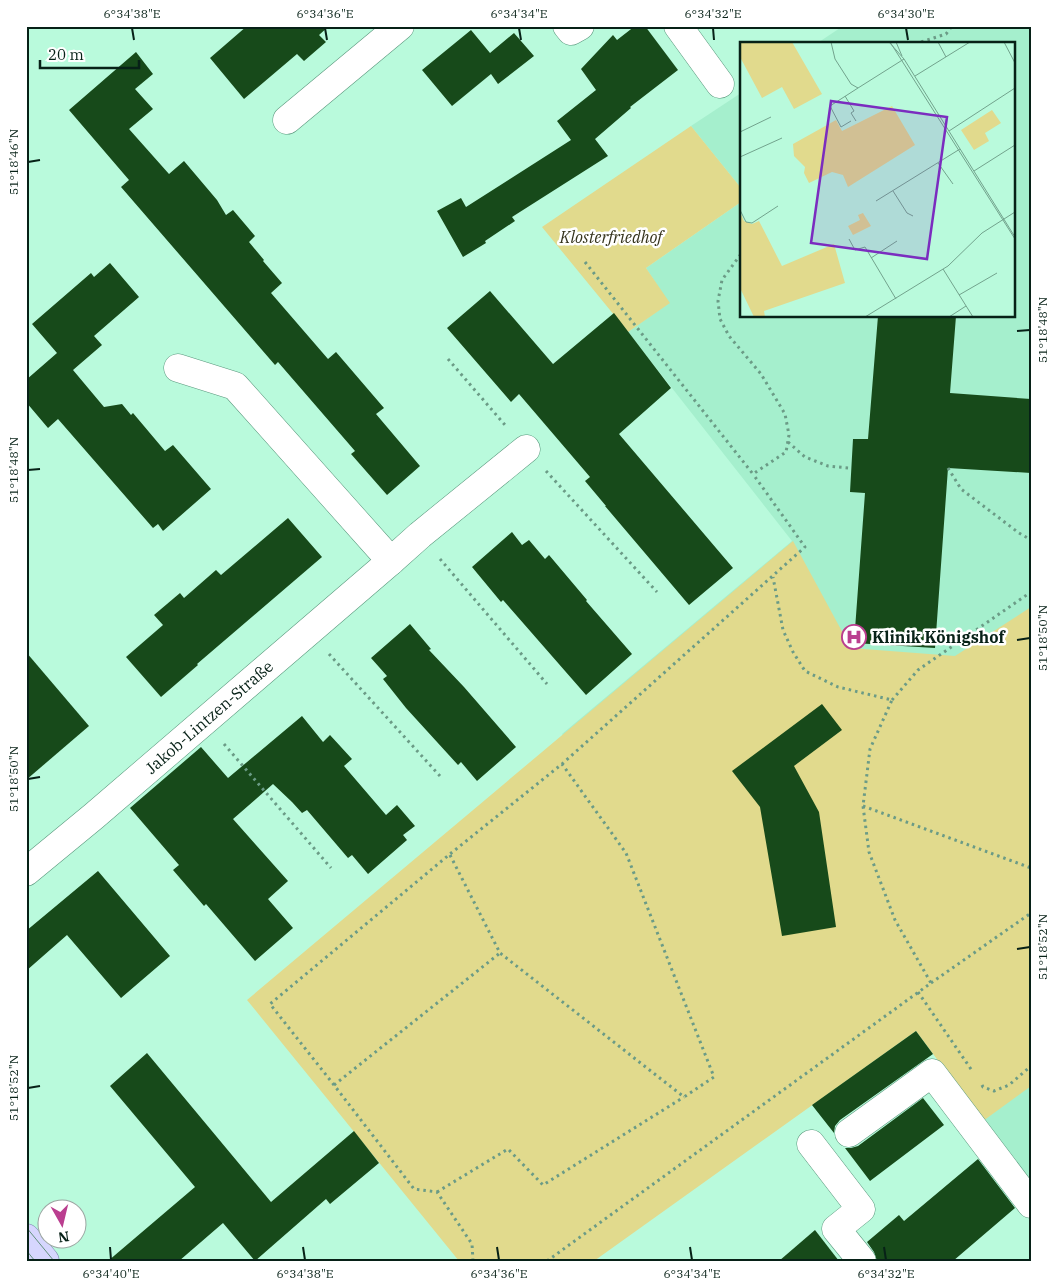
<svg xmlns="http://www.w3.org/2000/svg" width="1057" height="1287" font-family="'IBM Plex Serif',serif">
<rect width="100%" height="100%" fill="#b9fadc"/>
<!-- built -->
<g fill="#a5efcd">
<path d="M843,26h188v1160l-114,-155 -93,66 -262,-363 230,-193 -164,-209 41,-29 -23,-35 95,-66v114h272v-272h-197z"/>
<path d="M741,93v95l-50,-62z"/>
</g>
<!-- green -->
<g fill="#e1da8d">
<path d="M691,126l50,62v14l-95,66 24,35 -42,29 -86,-105z"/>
<path d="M793,541l58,107 104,8 76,-49v479l-48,35 -67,-90 -322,230h-135l-212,-261z"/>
</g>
<!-- building -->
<g fill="#174a1a">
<path d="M247,26h82l-10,9 7,7 -22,19 -7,-7 -53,45 -34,-41z"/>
<path d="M635,26h10l33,44 -48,37 1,1 -36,31 13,17 -96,61 3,4 -30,20 1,2 -23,14 -26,-46 24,-13 5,9 105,-67 -14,-19 39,-31 -15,-21 32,-34 4,5z"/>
<path d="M471,30l19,23 24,-20 20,23 -36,28 -7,-10 -39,32 -30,-36z"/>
<path d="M136,52l17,22 -18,15 18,20 -24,20 40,45 15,-13 33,39 9,15 7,-5 22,26 -6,6 15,18 -1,1 19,22 -11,10 57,66 8,-7 48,56 -8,6 44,52 -33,29 -36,-41 4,-3 -77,-89 -3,3 -154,-178 8,-7 -60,-70z"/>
<path d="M110,263l29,34 -45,39 8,9 -29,25 31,37 18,-3 9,11 2,-2 32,38 8,-6 38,44 -48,42 -5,-7 -5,4 -95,-109 -10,9 -22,-26v-22l31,-27 -25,-29 59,-51 3,4z"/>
<path d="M490,291l63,73 61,-51 57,75 -52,46 114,134 -44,37 -84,-99h1l-21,-25 5,-4 -71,-83 -8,8 -64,-74z"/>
<path d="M878,316h78l-6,77 81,6v74l-83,-5 -13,180 -81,-5 11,-150 -15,-1 3,-53h15z"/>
<path d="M288,518l34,39 -125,107 1,1 -37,32 -35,-40 37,-32 -9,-10 26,-22 4,5 32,-28 5,5z"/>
<path d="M512,532l10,13 7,-5 16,19 4,-4 38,45 -1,1 46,53 -46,41 -83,-95 -2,2 -29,-35z"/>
<path d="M410,624l21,25 -2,1 35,37 52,60 -39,34 -16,-19 -3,3 -52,-57 -23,-29 4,-3 -16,-18z"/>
<path d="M26,652l63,74 -63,54z"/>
<path d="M822,704l20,26 -48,36 25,46 17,115 -54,9 -22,-129 -28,-36z"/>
<path d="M302,716l21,26 7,-7 22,24 -8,7 42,49 11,-10 18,21 -12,9 4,5 -39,34 -16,-19 -4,3 -41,-48 -5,3 -10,-11 -19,-18 -40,35 55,62 -20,18 25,29 -38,33 -49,-57 -2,2 -31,-36 6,-5 -49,-57 71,-61 27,31z"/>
<path d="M98,871l72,85 -49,42 -54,-63 -41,36v-40z"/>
<path d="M916,1031l17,23 -93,66 -5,6 -1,7 -22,-28z"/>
<path d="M147,1053l124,149 83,-71 25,32 -49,41 -4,-5 -71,62 -32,-38 -44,38h-71l87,-74 -85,-101z"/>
<path d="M923,1098l21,27 -74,56 -25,-33h6l7,-2z"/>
<path d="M978,1159l37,49 -62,53h-76l-3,-9 -7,-10 32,-27 5,6z"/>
<path d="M815,1230l24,31h-60z"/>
</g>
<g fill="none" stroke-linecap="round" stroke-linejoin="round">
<defs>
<g id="minor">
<path d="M567,26l4,5 9,-5"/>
<path d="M678,26l42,58"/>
<path d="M287,120l113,-94"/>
<path d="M178,368l57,18 156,175"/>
<path d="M26,872l68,-56 297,-255 29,-26 106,-86"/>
<path d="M849,1133l83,-60 99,131"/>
<path d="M811,1144l50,65 -25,20 26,32"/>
</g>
<path id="major" d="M26,1238l19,23"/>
</defs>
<!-- minor casing -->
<use href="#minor" stroke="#5a987d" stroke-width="29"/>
<!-- major casing -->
<use href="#major" stroke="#7c85ac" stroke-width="29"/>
<!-- path -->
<g stroke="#6b9b86" stroke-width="3" stroke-dasharray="2.5 4" stroke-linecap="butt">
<path d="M915,44l31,-10 6,-8"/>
<path d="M585,262l168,212 33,-22 3,-17 -4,-21 -24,-40 -32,-38 -9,-17 -2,-18 4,-21 19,-26"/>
<path d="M448,359l57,66"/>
<path d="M788,442l17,15 23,9 21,2"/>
<path d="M948,468l13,21 58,44 12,7"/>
<path d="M546,471l111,121"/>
<path d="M440,559l107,125"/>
<path d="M329,654l111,122"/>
<path d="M892,700l26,-30 113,-78"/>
<path d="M224,744l107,124"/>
<path d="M863,806l168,62"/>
<path d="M450,855l50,98 184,144 30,-20 -88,-224 -64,-89"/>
<path d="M931,983l100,-70"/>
<path d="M918,992l55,80"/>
<path d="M334,1085l166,-132"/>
<path d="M982,1085l1,2 11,4 15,-6 22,-19"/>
<path d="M437,1192l71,-43 35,36 141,-88"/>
<path d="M473,1261l-1,-17 -35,-52 -23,-3 -80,-104 -64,-81 180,-150 112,-90 243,-217 -52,-73"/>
<path d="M547,1261l384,-278 -36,-63 -26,-68 -6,-46 7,-57 22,-49 -54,-13 -33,-16 -12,-19 -10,-22 -10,-53"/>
</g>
<!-- minor -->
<use href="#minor" stroke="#fff" stroke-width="28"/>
<!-- major -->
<use href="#major" stroke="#d6d6fe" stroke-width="28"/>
<!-- tram -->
<g stroke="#64927e" stroke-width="1">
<path d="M26,1227l28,34"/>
<path d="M26,1250l9,11"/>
</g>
</g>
<!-- ticks -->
<path fill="none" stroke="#072117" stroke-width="2" d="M132,28l2,12M325,28l2,12M519,28l2,12M713,28l1,12M906,28l2,12M28,162l12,-2M1017,331l13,-1M28,470l12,-1M1017,640l13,-2M28,779l12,-2M1017,949l13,-2M28,1088l12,-2M110,1247l1,13M303,1247l2,13M497,1247l2,13M690,1247l2,13M884,1247l2,13"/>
<!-- icons -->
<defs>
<symbol id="hospital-ring" viewBox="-11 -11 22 22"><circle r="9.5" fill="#fff" stroke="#ba3e8f" stroke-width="1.5"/><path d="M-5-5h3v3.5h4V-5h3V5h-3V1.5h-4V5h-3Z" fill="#ba3e8f"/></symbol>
</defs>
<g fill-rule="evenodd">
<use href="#hospital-ring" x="840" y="623" width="28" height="28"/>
</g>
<g text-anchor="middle" stroke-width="5" stroke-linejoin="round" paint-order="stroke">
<!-- park labels -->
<g font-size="16" font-style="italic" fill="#35331c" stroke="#fff">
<text x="611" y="243">Klosterfriedhof</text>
</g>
<!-- poi labels -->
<g font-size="16" font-weight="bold" fill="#072117" stroke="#fff" text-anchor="start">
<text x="872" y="643">Klinik Königshof</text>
</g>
<!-- street labels -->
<g font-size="16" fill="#072117" stroke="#fff">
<text transform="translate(209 717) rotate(-41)" y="6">Jakob-Lintzen-Straße</text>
</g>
</g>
<!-- overview -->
<g transform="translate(740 42)">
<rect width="275" height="275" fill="#b9fadc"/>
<path d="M52,0l30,52 -28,15 -12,-22 -20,11 -22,-41v-14zM152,64l23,39 -67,42 -5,-12 -11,-3 -23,11 -5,-10 1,-6 -11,-11 -1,-12 43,-24 6,11zM252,68l9,13 -16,10 4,8 -15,9 -13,-20zM0,170l4,9 8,3 7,-3 23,45 52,-22 11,39 -81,28 1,6h-11l-14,-29zM123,171l8,13 -18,9 -5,-9 12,-6 -2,-5z" fill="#e1da8d"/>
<path fill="none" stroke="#72a38d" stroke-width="1" d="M91,0l4,17 16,25 7,4 46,-29M149,0l15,17 111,178M150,0l125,197M156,0l6,14M198,0l8,15M264,0l11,21M175,34l55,-34M105,54l9,15 -3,2 5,8M111,79l-10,6 -11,-21 28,-18M209,89l66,-43M0,90l31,-15M0,115l42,-19M198,121l15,21M234,129l41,-26M153,149l14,22 6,3M136,159l84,-52M0,168l6,12 6,1 26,-17M109,197l6,11 10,-3 31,52M131,216l26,-17M203,227l30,48M219,253l38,-22M125,275l83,-51 34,-33 33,-21M209,275l17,-11"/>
<path fill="#7b2cbf" fill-opacity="0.15" stroke="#7b2cbf" stroke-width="2.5" d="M91,59l116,16 -20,142 -116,-16z"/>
<rect width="275" height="275" fill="none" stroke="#072117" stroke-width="2.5"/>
</g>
<!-- border -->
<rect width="1057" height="1287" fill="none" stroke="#ffffff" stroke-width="55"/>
<!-- north arrow -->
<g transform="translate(62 1224) rotate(172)"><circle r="24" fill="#ffffff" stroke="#9ca6a2"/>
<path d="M0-4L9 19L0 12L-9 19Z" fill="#ba3e8f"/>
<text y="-8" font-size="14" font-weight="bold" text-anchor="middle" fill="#072117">N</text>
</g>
<!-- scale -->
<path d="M40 60v8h99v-8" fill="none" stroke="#072117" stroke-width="2.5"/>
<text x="48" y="60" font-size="15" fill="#072117" stroke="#ffffff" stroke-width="4" paint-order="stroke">20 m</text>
<rect x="28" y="28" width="1002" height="1232" fill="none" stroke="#072117" stroke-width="2"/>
<g font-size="12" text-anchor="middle" fill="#072117">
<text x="132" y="18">6°34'38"E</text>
<text x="325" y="18">6°34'36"E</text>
<text x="519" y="18">6°34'34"E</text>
<text x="713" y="18">6°34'32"E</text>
<text x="906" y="18">6°34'30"E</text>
<text transform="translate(14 162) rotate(-90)" y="4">51°18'46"N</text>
<text transform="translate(1043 330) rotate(-90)" y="4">51°18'48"N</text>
<text transform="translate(14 470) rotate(-90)" y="4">51°18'48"N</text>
<text transform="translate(1043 638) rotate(-90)" y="4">51°18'50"N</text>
<text transform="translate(14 779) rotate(-90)" y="4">51°18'50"N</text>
<text transform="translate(1043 947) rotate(-90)" y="4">51°18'52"N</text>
<text transform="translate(14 1088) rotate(-90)" y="4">51°18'52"N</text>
<text x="111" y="1278">6°34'40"E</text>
<text x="305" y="1278">6°34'38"E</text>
<text x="499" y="1278">6°34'36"E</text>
<text x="692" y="1278">6°34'34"E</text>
<text x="886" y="1278">6°34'32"E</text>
</g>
</svg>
